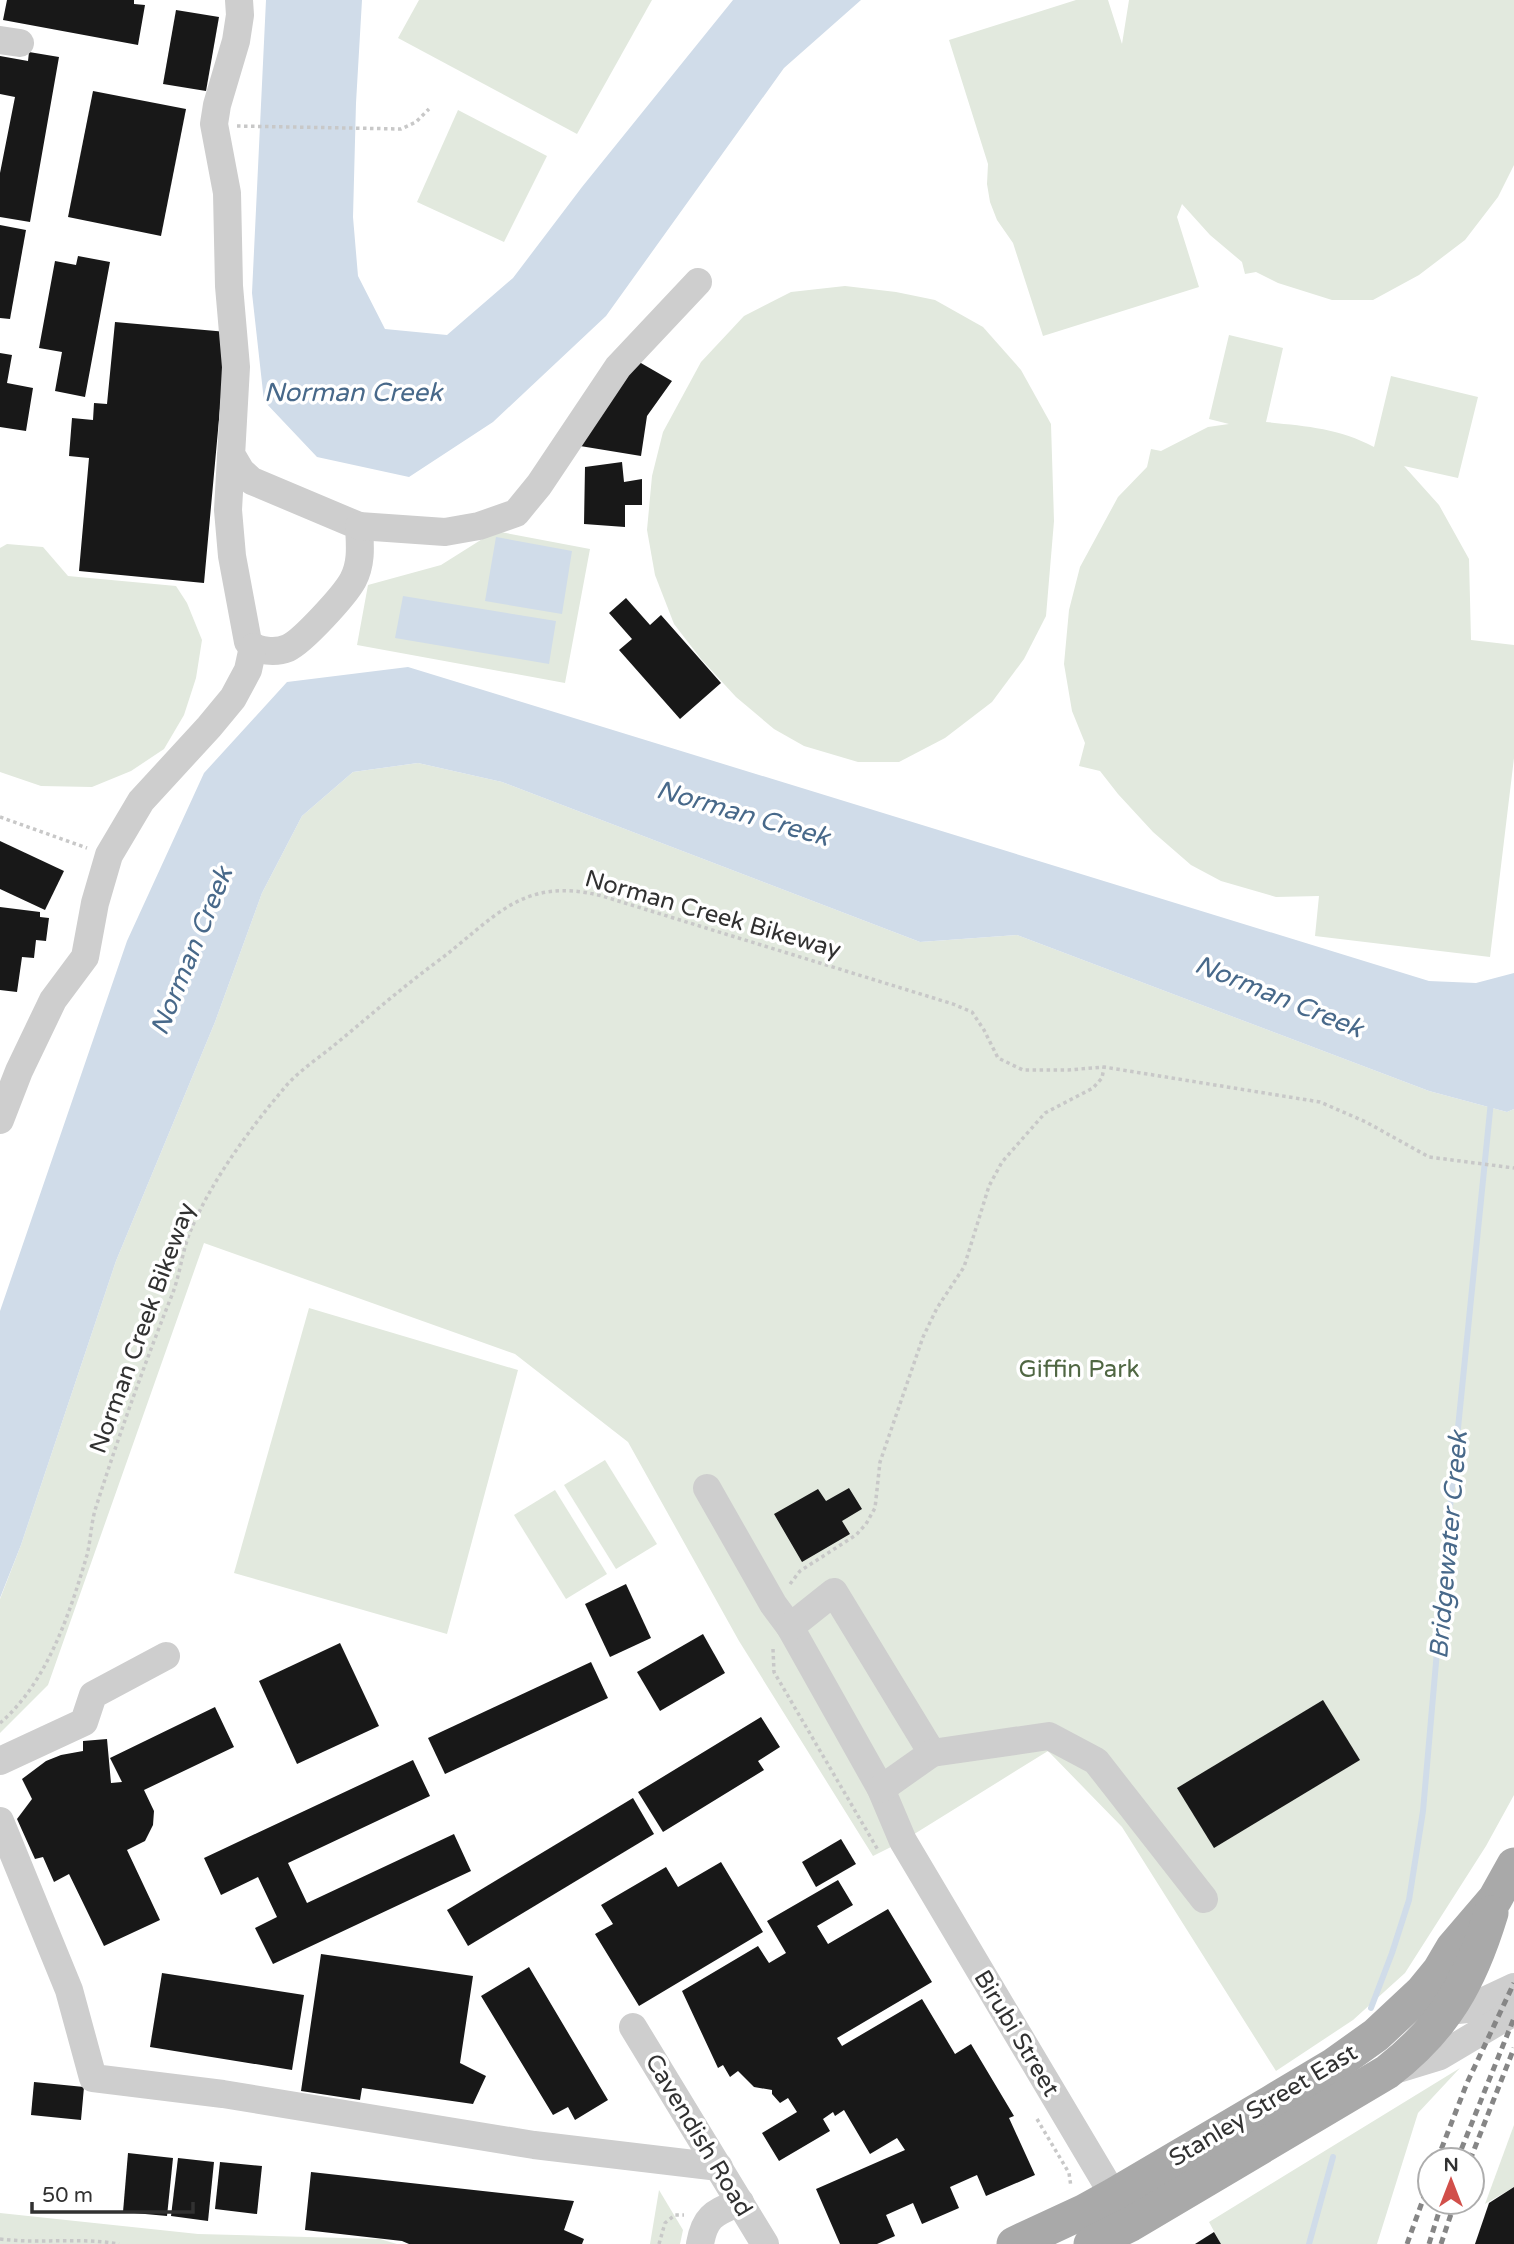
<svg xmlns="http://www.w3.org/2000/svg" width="1514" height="2244" font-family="'Varela Round',sans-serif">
<rect width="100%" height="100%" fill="#fff"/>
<!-- green -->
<g fill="#e2e9de">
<path d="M419,0h233l-75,134 -179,-96z"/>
<path d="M1076,0h32l14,44 7,-44h385v165l-16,32 -33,43 -46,35 -46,25h-41l-54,-17 -22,-11 -11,2 -3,-12 -32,-27 -28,-31 -5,13 22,70 -156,49 -30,-93 -16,-23 -7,-18 -3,-18 1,-20 -39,-124z"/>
<path d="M458,110l89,46 -43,86 -87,-40z"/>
<path d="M845,286l51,6 39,8 48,27 38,43 30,54 3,97 -8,95 -22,43 -32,43 -47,36 -46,24h-41l-54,-16 -30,-17 -38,-32 -35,-38 -27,-35 -19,-49 -8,-45 5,-54 11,-44 38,-70 43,-46 47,-24z"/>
<path d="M1229,335l54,13 -17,74c39,4 73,6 108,25l17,-71 87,21 -20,81 -54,-12 35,39 30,54 2,81 43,5v113l-24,199 -175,-21 4,-40 -43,1 -55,-16 -30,-16 -38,-33 -35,-38 -18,-23 -21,-5 6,-23 -13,-32 -8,-47 5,-54 11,-43 38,-70 29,-30 4,-18 10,2 47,-24 21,-3 -20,-5z"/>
<path d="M495,531l95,18 -25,134 -208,-38 11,-60 73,-20z"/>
<path d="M7,544l36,3 25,29 108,10 11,17 15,37 -6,38 -12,37 -20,34 -33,22 -39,16 -51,-1 -41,-14v-224z"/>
<path d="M418,763l84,19 418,160 97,-7 412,156 78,21 7,-3v686l-28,51 -81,127 -52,47 -77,51 -154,-244 -74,-76 -145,90 -30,15 -134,-215 -111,-199 -113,-88 -311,-111 -156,442 -48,48v-134l21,-54 95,-284 99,-239 47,-129 40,-77 51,-44z"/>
<path d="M309,1308l209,62 -71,264 -213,-61z"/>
<path d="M605,1460l52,84 -41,25 -52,-84z"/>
<path d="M555,1490l52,84 -41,25 -52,-84z"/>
<path d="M1460,2068l-42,45 -41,131h-156l-12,-22z"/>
<path d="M1514,2125v62l-29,17z"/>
<path d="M659,2190l24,40 -3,14h-30z"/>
<path d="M0,2213l198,21 182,5 17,5h-397z"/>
</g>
<!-- water -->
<g fill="#d0dce9">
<path d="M266,0h96l-6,103 -3,114 5,59 27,53 62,6 66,-57 69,-91 151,-187h128l-77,68 -178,248 -113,106 -84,55 -92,-20 -53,-56 -12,-108z"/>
<path d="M496,537l76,14 -10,63 -77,-13z"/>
<path d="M403,596l153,25 -7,43 -154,-26z"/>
<path d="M408,667l1021,314 47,2 38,-10v136l-7,3 -78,-21 -412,-156 -97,7 -418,-160 -84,-19 -65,9 -51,44 -40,77 -47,129 -99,239 -95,284 -21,53v-287l127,-370 77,-168 83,-91z"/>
</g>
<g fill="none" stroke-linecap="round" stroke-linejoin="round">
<!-- stream -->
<g stroke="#d0dce9" stroke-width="6">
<path d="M1371,2008l21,-55 17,-53 14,-89 24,-274 44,-436"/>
<path d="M1309,2244l24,-87"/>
</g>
</g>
<!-- building -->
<g fill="#181818">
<path d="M7,0h127v4l11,1 -7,40 -135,-25z"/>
<path d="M176,10l43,7 -13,74 -43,-7z"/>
<path d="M29,52l30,5 -29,165 -30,-5v-44l15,-76 -15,-3v-38l28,5z"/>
<path d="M93,91l93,18 -25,127 -93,-19z"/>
<path d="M0,225l26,5 -16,89 -10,-1z"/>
<path d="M78,256l32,6 -25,135 -30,-6 7,-39 -23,-4 16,-87 21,4z"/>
<path d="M115,322l112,10 -23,251 -125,-12 10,-113 -20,-2 3,-38 21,2 1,-17 13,1z"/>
<path d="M0,353l12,2 -5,28 26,5 -7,43 -26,-4z"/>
<path d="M634,359l38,22 -25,35 -6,40 -67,-11z"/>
<path d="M622,462l2,20 18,-3v26h-17v22l-41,-3 1,-57z"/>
<path d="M626,598l24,27 11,-10 60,68 -41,36 -61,-69 13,-11 -23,-26z"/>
<path d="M0,841l64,30 -19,39 -45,-21z"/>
<path d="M0,907l40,5v5l9,1 -3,23 -10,-1 -2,18 -12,-1 -5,35 -17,-2z"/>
<path d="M849,1488l13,21 -20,12 8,13 -48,28 -28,-48 44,-25 8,12z"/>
<path d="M626,1584l25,54 -41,19 -25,-53z"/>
<path d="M703,1634l22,39 -65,38 -23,-39z"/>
<path d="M340,1643l39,83 -82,38 -38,-83z"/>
<path d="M591,1662l17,36 -163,76 -17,-36z"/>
<path d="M1323,1700l37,60 -146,88 -37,-60z"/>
<path d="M215,1707l19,40 -90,43 10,21 -1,14 -8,16 -18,9 33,70 -56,26 -35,-72 -15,8 -11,-25 -8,2 -18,-40 15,-20 -10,-20 24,-18 15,-6 22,-4v-10l24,-2 4,44 11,-1 -12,-24z"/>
<path d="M761,1717l19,30 -22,14 6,9 -101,62 -25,-40z"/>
<path d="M413,1760l17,36 -142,67 19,40 147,-69 17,37 -198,93 -18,-36 22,-11 -19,-40 -37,18 -17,-37z"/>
<path d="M633,1798l21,36 -186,112 -21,-36z"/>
<path d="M841,1839l15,25 -40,23 -14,-25z"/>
<path d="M721,1862l42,70 -124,74 -44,-72 18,-10 -12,-19 65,-38 12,20z"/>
<path d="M838,1880l15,25 -36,21 11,18 60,-35 44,73 -95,56 5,8 80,-47 33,55 16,-10 43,72 -5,2 26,57 -49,21 -9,-21 -27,12 9,21 -37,16 -9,-21 -27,12 9,21 -18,8h-37l-24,-55 89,-39 -8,-12 -27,16 -26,-44 -9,6 -2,-4 -10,7 7,12 -51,30 -17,-28 35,-21 -9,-14 -8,5 -8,-9v-4l-18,-3 -16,-16 -8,6 -7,-12 -5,3 -36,-77 76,-45 11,17 17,-10 -19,-32z"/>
<path d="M321,1954l152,22 -13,87 26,13 -13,28 -111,-16 -2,12 -59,-9z"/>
<path d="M529,1967l79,133 -33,20 -7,-13 -15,8 -72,-119z"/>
<path d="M162,1973l142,22 -12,75 -142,-23z"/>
<path d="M34,2082l50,5 -3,33 -50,-5z"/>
<path d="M128,2153l45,5 -6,58 -44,-4z"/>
<path d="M178,2158l36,4 -6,59 -37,-5z"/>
<path d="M220,2162l42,4 -5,48 -42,-5z"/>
<path d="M311,2172l263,29 -10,29 20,9 -2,5h-173l-7,-3 -97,-11z"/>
<path d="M1514,2187v57h-39l14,-41z"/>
<path d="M1214,2232l7,12h-26z"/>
</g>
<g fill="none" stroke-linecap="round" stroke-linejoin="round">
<!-- path -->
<g stroke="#c8c8c8" stroke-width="3.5" stroke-dasharray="3.5 3.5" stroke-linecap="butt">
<path d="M237,126l164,3 15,-7 13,-13"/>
<path d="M0,817l87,31"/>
<path d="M790,1584l10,-13 56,-36 10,-11 9,-16 5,-46 43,-125 14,-29 27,-41 25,-81 13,-24 43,-49 48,-25 9,-10 2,-11"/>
<path d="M773,1649l1,23 104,178"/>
<path d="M0,1723c47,-40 70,-110 87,-168 4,-16 4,-33 9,-48 23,-72 48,-142 76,-212 8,-20 10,-43 18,-63 21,-51 61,-105 96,-146 13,-15 31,-27 46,-39 34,-28 67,-57 102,-83 60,-44 86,-89 168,-68l351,108 19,8 12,18 14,28 25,12h45l36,-3 216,35 46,20 63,35 85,11"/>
<path d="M1037,2119l32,54 2,14"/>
<path d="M0,2239c39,5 80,-2 119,5"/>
<path d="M659,2244l6,-21 10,-8h9"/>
</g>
<!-- minor -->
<g stroke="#cecece" stroke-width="28">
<path d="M0,40l20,3"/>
<path d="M231,454l10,17 11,10 107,45c1,19 3,37 -6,54 -8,15 -50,61 -65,68 -12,5 -31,4 -40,-6l-16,-86 -4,-46 8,-143 -7,-81 -2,-93 -13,-69 3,-19 19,-64 4,-26 -1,-15"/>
<path d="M359,526l86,6 34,-6 37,-13 23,-28 79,-118 80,-85"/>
<path d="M0,1120l19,-49 34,-71 32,-43 10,-54 14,-48 32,-54 68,-74 24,-29 15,-28 5,-23"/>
<path d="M707,1488l66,116 17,23 91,162 22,52 221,372"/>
<path d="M790,1627l44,-35 98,161 -51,36"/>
<path d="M932,1753l117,-17 47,25 108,138"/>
<path d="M0,1761l84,-39 9,-27 73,-39"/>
<path d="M0,1821l69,169 24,88 130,16 311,51 185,22"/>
<path d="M1430,2013l37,-4 47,-22"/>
<path d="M633,2027l132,217"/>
<path d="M1391,2071l49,-15 74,-44"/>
<path d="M700,2244c5,-29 15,-31 40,-42"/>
</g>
<!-- major -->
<g stroke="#a9a9a9" stroke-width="35">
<path d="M1014,2244l71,-33 29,-16 158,-93 62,-37 42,-30 46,-43 18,-22 13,-22 42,-49 19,-34"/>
<path d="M1091,2244l40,-20 256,-152c58,-45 83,-90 104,-159"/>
</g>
<!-- rail -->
<g stroke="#868686" stroke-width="5" stroke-dasharray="7 5" stroke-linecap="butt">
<path d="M1437,2160l30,-77 47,-100"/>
<path d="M1457,2160l57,-142"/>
<path d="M1470,2160l44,-112"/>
<path d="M1407,2244l23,-64"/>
<path d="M1429,2244l13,-42"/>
<path d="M1441,2244l14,-42"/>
</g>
</g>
<g text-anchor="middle" stroke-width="7" stroke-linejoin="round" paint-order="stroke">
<!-- street labels -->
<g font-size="24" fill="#313131" stroke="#fff">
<text transform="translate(713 914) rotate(16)" y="8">Norman Creek Bikeway</text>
<text transform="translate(142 1328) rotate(-70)" y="8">Norman Creek Bikeway</text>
<text transform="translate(1017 2033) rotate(59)" y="8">Birubi Street</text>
<text transform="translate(1263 2105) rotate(-31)" y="8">Stanley Street East</text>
<text transform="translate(699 2135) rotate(59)" y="8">Cavendish Road</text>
</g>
<!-- park labels -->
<g font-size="24" fill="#506743" stroke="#fff">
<text x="1079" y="1377">Giffin Park</text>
</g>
<!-- water labels -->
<g font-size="26" font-style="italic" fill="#48698a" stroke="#fff">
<text x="353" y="401">Norman Creek</text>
<text transform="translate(743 813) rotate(16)" y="9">Norman Creek</text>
<text transform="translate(191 951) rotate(-68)" y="9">Norman Creek</text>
<text transform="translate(1279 996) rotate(22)" y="9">Norman Creek</text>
<text transform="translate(1448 1545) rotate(-85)" y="9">Bridgewater Creek</text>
</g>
</g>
<!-- north arrow -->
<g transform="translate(1451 2181)"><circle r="33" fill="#ffffff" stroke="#adadad" stroke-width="2"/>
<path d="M0-5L12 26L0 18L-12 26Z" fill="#d14f4a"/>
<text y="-10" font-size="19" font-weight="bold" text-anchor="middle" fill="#313131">N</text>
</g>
<!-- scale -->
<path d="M32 2202v10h161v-10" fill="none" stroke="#313131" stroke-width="3.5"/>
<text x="42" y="2202" font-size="21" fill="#313131" stroke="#ffffff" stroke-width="5" paint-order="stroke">50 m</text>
</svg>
